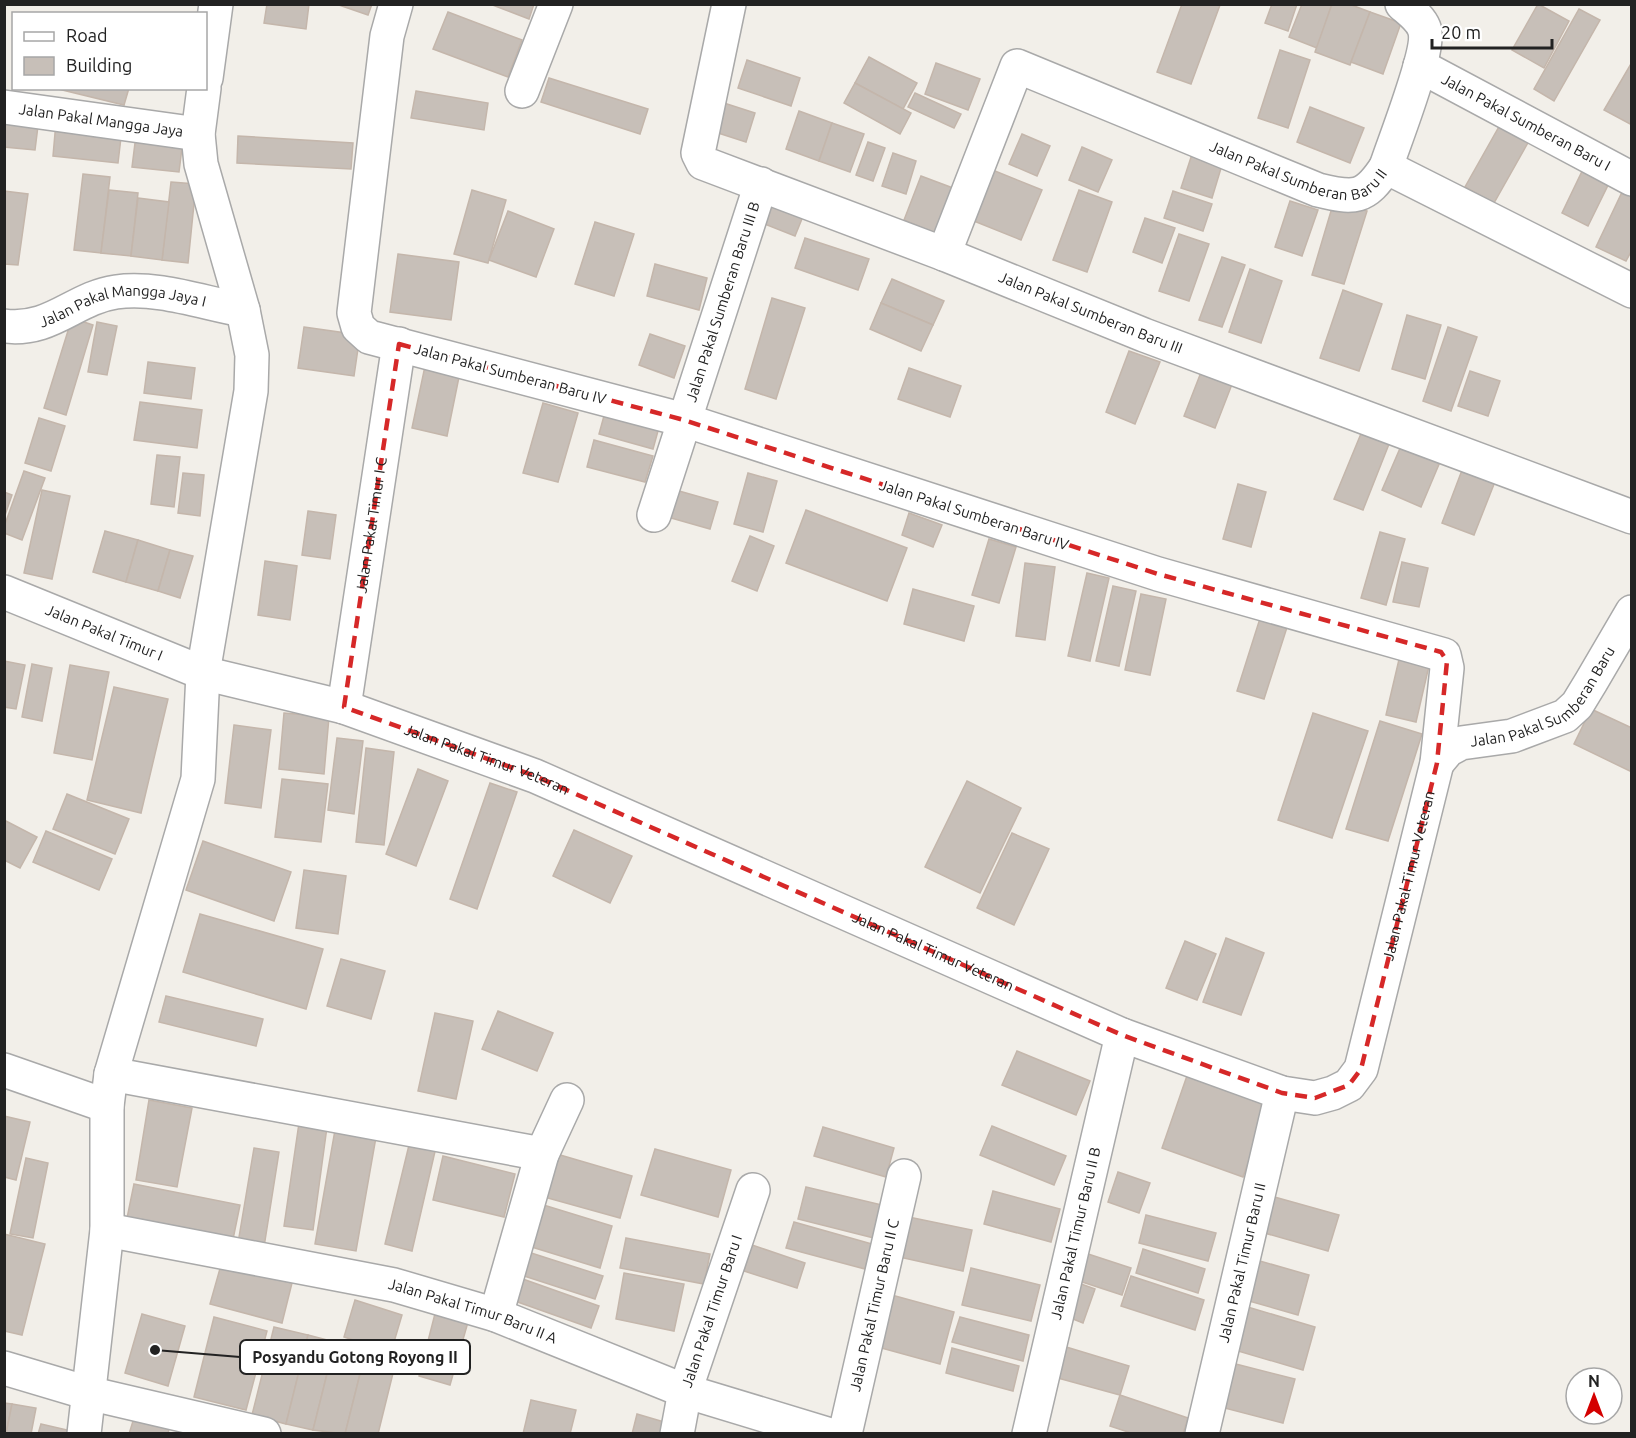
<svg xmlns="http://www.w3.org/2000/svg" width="1636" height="1438" font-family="Ubuntu,sans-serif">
<rect width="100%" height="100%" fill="#f2efe9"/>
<!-- building -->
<g fill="#c7bfb8" stroke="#c4b6ab" stroke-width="1.5">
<path d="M267,4h42l-3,25 -42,-6z"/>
<path d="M336,4h36l-4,11z"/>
<path d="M490,4h44l-5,15z"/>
<path d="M1182,4l38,1 -29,79 -34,-12z"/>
<path d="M1272,4h25l-9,27 -23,-8z"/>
<path d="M1302,4h30l-15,44 -28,-11z"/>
<path d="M1332,4h17l21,8 -20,53 -35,-13z"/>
<path d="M1538,4l31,17 -25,47 -32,-18z"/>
<path d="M1579,9l21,11 -46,81 -20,-12z"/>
<path d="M448,12l74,28 -14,37 -75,-28z"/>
<path d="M1370,12l31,11 -18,51 -32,-12z"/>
<path d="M1280,50l30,10 -22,68 -30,-10z"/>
<path d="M869,57l48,26 -14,26 -48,-26z"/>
<path d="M747,60l53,18 -9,28 -53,-18z"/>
<path d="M1632,62v63l-28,-15z"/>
<path d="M936,63l44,16 -12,31 -43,-16z"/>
<path d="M549,78l99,31 -8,25 -99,-32z"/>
<path d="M855,83l56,30 -11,21 -56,-31z"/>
<path d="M54,88h75l-5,17z"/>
<path d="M416,91l72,12 -4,27 -73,-12z"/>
<path d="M915,93l46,21 -7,14 -46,-21z"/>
<path d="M724,103l31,10 -9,29 -31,-10z"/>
<path d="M1310,107l54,21 -14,35 -53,-21z"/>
<path d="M799,111l33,12 -13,38 -33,-12z"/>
<path d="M4,114l35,4 -4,32 -31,-3z"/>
<path d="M1505,116l29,16 -40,71 -29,-16z"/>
<path d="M56,122l66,7 -4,34 -65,-7z"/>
<path d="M832,123l32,11 -14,38 -31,-11z"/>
<path d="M1022,134l28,12 -13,30 -28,-12z"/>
<path d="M136,135l47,5 -4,32 -47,-5z"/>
<path d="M238,136l115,7 -2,26 -114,-6z"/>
<path d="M868,142l17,6 -12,33 -17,-6z"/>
<path d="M1195,145l30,10 -13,43 -31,-10z"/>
<path d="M1082,147l30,13 -14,32 -29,-12z"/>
<path d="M893,153l23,8 -10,33 -24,-8z"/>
<path d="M1586,163l27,12 -25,51 -26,-13z"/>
<path d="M990,169l52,21 -21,50 -52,-21z"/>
<path d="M83,174l27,3 -9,76 -27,-3z"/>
<path d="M921,176l32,12 -18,45 -31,-13z"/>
<path d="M171,182l25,2 -8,79 -26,-3z"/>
<path d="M1624,188l8,3v59l-6,11 -30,-14z"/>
<path d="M109,190l29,3 -7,63 -30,-3z"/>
<path d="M472,190l34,10 -18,63 -34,-9z"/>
<path d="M1079,190l33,12 -25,70 -34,-12z"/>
<path d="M4,191l24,3 -10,71 -14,-1z"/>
<path d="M1173,191l39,13 -9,27 -39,-13z"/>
<path d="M773,196l33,13 -11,27 -33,-13z"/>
<path d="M138,198l31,4 -7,58 -31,-4z"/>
<path d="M1290,201l28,9 -16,46 -27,-9z"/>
<path d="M1334,201l33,10 -23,73 -32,-9z"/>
<path d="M508,211l46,18 -18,48 -47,-17z"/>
<path d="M1145,218l30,10 -13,35 -29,-11z"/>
<path d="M595,222l39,12 -20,62 -39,-12z"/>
<path d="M1179,234l30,10 -20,57 -30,-10z"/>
<path d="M805,238l64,21 -11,31 -63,-22z"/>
<path d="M398,254l61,8 -8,58 -61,-8z"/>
<path d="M1222,257l23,8 -23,62 -23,-7z"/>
<path d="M655,264l52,14 -8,32 -52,-14z"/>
<path d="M1250,269l32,12 -21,62 -32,-11z"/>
<path d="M892,279l52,22 -11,24 -52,-22z"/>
<path d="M1343,290l39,14 -23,67 -39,-13z"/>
<path d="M772,298l33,10 -29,91 -31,-10z"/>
<path d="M881,303l52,22 -12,26 -51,-22z"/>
<path d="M1407,315l34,10 -16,54 -33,-10z"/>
<path d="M72,318l21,7 -27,90 -22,-7z"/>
<path d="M97,322l20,4 -10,49 -19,-3z"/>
<path d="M304,327l56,8 -6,41 -56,-8z"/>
<path d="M1448,327l29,10 -26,74 -28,-10z"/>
<path d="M650,334l35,12 -11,32 -35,-13z"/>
<path d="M1129,351l31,11 -25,62 -29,-12z"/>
<path d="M148,362l47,6 -4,31 -47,-6z"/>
<path d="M1205,362l31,12 -21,54 -31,-12z"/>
<path d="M425,366l35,6 -13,64 -35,-8z"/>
<path d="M909,368l52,18 -11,31 -52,-18z"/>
<path d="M1470,371l30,10 -12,35 -30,-10z"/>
<path d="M140,402l62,8 -5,38 -63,-8z"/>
<path d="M543,403l35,10 -20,69 -35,-9z"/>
<path d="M607,405l54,15 -8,29 -54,-15z"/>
<path d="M39,418l26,8 -14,45 -26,-8z"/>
<path d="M1365,424l28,10 -30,76 -29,-11z"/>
<path d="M594,440l59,16 -8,26 -58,-15z"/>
<path d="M1401,446l39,16 -19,45 -39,-17z"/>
<path d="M157,455l23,2 -6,50 -23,-3z"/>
<path d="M1467,457l33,12 -26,66 -32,-12z"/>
<path d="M24,471l21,7 -23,62 -18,-7v-6z"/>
<path d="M183,473l21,2 -4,41 -22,-3z"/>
<path d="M748,473l29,8 -14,51 -29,-8z"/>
<path d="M1238,484l28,8 -15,55 -28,-8z"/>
<path d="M665,487l53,15 -8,27 -53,-15z"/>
<path d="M42,490l28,6 -18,83 -28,-6z"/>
<path d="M4,492l8,3 -8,23z"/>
<path d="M806,510l101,38 -20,53 -101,-38z"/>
<path d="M308,511l28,4 -6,44 -28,-4z"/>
<path d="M909,513l33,12 -9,22 -31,-12z"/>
<path d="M105,531l33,9 -12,42 -33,-10z"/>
<path d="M1380,532l25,7 -19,66 -25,-7z"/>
<path d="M750,536l24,10 -17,45 -25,-10z"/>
<path d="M989,539l27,8 -17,56 -27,-8z"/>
<path d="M138,540l32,10 -12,41 -32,-9z"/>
<path d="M170,550l23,6 -13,42 -22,-7z"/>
<path d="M265,561l32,5 -7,54 -32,-5z"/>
<path d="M1402,562l26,6 -9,39 -26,-5z"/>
<path d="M1025,563l30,4 -10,73 -29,-4z"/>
<path d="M1087,573l22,5 -19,83 -22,-5z"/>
<path d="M1113,586l23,5 -17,75 -23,-5z"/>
<path d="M913,589l61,17 -10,35 -60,-17z"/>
<path d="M1141,594l25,5 -16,76 -25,-5z"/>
<path d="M1263,609l27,9 -26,81 -27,-8z"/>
<path d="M1401,651l30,6 -15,65 -30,-7z"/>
<path d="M4,661l21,4 -9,44 -12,-2z"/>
<path d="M32,664l20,4 -10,53 -20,-4z"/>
<path d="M70,665l39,7 -17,88 -38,-7z"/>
<path d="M114,687l54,12 -27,114 -54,-13z"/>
<path d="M1591,709l41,19v44l-58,-28z"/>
<path d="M284,713l45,4 -5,57 -45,-5z"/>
<path d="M1313,713l55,18 -36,107 -54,-18z"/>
<path d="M1380,721l42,13 -34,107 -42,-12z"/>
<path d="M234,725l37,5 -10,78 -36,-5z"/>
<path d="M337,738l26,3 -9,73 -26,-4z"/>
<path d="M366,748l28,4 -10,93 -28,-3z"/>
<path d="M418,769l30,12 -32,85 -30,-12z"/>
<path d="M282,779l46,5 -7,58 -46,-5z"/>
<path d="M967,781l54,27 -41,85 -55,-26z"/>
<path d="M490,783l27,9 -40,117 -27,-10z"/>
<path d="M67,794l62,25 -14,35 -62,-25z"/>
<path d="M4,820l33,17 -17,31 -16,-8z"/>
<path d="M574,830l58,26 -22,47 -57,-27z"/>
<path d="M46,831l66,28 -13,31 -66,-28z"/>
<path d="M1012,833l37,16 -35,76 -37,-17z"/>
<path d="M203,841l88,31 -17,49 -88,-31z"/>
<path d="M304,870l42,6 -8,58 -42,-6z"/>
<path d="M200,914l123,35 -17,60 -123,-37z"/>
<path d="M1226,938l38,15 -23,62 -38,-13z"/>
<path d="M1185,941l31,13 -19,46 -31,-12z"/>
<path d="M341,959l44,12 -14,48 -44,-13z"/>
<path d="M166,996l97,23 -7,27 -97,-24z"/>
<path d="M498,1011l55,22 -16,38 -55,-22z"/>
<path d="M435,1013l38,8 -17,78 -38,-8z"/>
<path d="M1017,1051l73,30 -14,34 -74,-30z"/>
<path d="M1189,1070l82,29 -28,78 -81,-29z"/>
<path d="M149,1100l43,8 -15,79 -41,-7z"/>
<path d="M4,1116l26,6 -14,58 -12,-3z"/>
<path d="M299,1123l28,4 -14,103 -29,-4z"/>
<path d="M992,1126l74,30 -12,29 -74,-30z"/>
<path d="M823,1127l71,21 -8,29 -72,-21z"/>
<path d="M335,1130l41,7 -20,114 -41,-7z"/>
<path d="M410,1141l26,6 -24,104 -27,-7z"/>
<path d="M254,1148l25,4 -15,95 -26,-4z"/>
<path d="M655,1149l76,21 -13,47 -77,-22z"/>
<path d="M550,1152l82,24 -12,42 -83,-23z"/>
<path d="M443,1156l72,18 -11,43 -71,-17z"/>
<path d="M26,1158l22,5 -15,75 -23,-4z"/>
<path d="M1118,1172l32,11 -11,30 -31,-11z"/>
<path d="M134,1184l106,21 -9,44 -106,-21z"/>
<path d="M806,1187l76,18 -8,33 -76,-19z"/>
<path d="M993,1191l67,18 -9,33 -67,-18z"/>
<path d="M1271,1196l68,19 -11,36 -67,-19z"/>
<path d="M537,1203l75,23 -12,42 -75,-23z"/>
<path d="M899,1215l73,15 -9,41 -73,-16z"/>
<path d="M1146,1215l70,18 -8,28 -69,-18z"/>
<path d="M794,1222l78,22 -7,25 -79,-21z"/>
<path d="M4,1234l41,10 -23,91 -18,-4z"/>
<path d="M626,1238l84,16 -6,30 -84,-16z"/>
<path d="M752,1245l53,18 -8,25 -53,-17z"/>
<path d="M1143,1249l62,20 -7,24 -62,-20z"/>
<path d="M525,1251l78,25 -8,23 -77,-25z"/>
<path d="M1079,1251l52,17 -9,27 -52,-17z"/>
<path d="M1253,1259l56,16 -11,40 -56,-16z"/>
<path d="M221,1265l71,18 -10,40 -72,-19z"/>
<path d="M971,1268l69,17 -9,36 -69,-16z"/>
<path d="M624,1273l60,11 -10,47 -58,-12z"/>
<path d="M1131,1276l73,24 -9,30 -74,-24z"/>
<path d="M520,1278l79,28 -8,22 -79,-28z"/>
<path d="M1070,1280l25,9 -12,34 -25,-10z"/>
<path d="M888,1294l66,18 -14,52 -66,-18z"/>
<path d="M355,1300l47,15 -11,37 -47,-15z"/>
<path d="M1241,1305l74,22 -12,43 -75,-22z"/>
<path d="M437,1306l33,9 -20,70 -31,-9z"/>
<path d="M142,1314l43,12 -17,60 -43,-13z"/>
<path d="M214,1317l53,14 -21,79 -52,-13z"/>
<path d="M960,1317l69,18 -6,26 -71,-19z"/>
<path d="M274,1327l34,8 -22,89 -34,-9z"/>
<path d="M308,1335l27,7 -22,88 -27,-6z"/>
<path d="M335,1342l31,8 -21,84 -32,-4z"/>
<path d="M1063,1346l66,20 -9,29 -66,-18z"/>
<path d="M952,1348l67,18 -6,25 -67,-18z"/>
<path d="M366,1350l31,7 -19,77h-33z"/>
<path d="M1228,1362l67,17 -12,44 -66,-17z"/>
<path d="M1120,1395l68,23 -5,16h-49l-24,-8z"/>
<path d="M531,1400l45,10 -6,24h-47z"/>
<path d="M4,1403l8,1 -6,30h-2z"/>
<path d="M12,1404l24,4 -5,26h-25z"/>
<path d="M637,1414l34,10 -3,10h-36z"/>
<path d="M134,1418l35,10 -1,6h-39z"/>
<path d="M41,1424l35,8v2h-38z"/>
</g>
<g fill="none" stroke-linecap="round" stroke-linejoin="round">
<defs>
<g id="street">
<path id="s1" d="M729,4l-31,149 5,10 241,91 200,81 488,182"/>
<path id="s2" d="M1420,66l212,113"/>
<path d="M206,78l10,-74"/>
<path d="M522,91l34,-87"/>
<path id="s3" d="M4,107l194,27"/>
<path d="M1386,167c8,-25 46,-119 38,-139 -4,-10 -14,-17 -22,-24"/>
<path id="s4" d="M944,254l73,-188 301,124c37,9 47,9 68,-23l246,124"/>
<path id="s5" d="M4,326c48,6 70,-28 112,-34 41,-6 87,11 127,18"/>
<path id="s6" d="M654,515l107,-331"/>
<path id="s7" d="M4,592l199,81 141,34 191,69 587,259 160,58 33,5 18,-5 16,-8 12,-16 76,-306 10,-95 -3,-13 -286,-81 -474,-154 -315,-83 -11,-10 -4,-14 33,-277 9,-32"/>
<path id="s8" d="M344,707l55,-363"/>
<path id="s9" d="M1437,763l11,-13 13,-7 51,-7 53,-20 12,-11 14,-23 41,-70"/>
<path d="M4,1070l103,36"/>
<path d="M111,1074l431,80"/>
<path id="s10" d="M107,1230l287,55 102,30 189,76 142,43"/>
<path d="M496,1315l46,-161 25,-54"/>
<path d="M4,1368l84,25 176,41"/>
<path d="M84,1434l23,-204v-124l4,-32 87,-295 5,-106 48,-282 1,-36 -9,-45 -42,-146 -3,-30 6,-46"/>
<path id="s11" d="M677,1434l8,-43 68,-201"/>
<path id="s12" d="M845,1434l59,-258"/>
<path id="s13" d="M1029,1434l93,-399"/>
<path id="s14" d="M1202,1434l80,-341"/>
</g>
</defs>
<!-- street casing -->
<use href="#street" stroke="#a9a9a9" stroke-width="36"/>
<!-- street -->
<use href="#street" stroke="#fff" stroke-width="33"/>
</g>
<!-- marked area -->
<path fill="none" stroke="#d62828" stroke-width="4.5" stroke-dasharray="12 8" stroke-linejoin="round" d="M399,344l285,76 474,154 283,78 6,9 -10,102 -76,306 -12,16 -34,13 -33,-5 -160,-58 -587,-259 -191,-69z"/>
<g text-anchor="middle" stroke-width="4.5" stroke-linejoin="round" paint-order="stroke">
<!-- street labels -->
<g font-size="15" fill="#222" stroke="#fff">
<text dy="5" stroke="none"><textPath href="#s3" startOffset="98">Jalan Pakal Mangga Jaya</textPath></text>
<text dy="5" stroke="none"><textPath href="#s2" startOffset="120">Jalan Pakal Sumberan Baru I</textPath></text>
<text dy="5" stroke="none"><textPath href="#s4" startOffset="507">Jalan Pakal Sumberan Baru II</textPath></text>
<text dy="5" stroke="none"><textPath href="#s6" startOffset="224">Jalan Pakal Sumberan Baru III B</textPath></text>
<text dy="5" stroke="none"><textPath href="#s1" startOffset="579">Jalan Pakal Sumberan Baru III</textPath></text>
<text dy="5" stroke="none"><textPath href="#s5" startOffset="123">Jalan Pakal Mangga Jaya I</textPath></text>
<text transform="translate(510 374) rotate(15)" y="5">Jalan Pakal Sumberan Baru IV</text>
<text transform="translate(974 515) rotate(18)" y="5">Jalan Pakal Sumberan Baru IV</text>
<text dy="5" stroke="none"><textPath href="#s8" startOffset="184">Jalan Pakal Timur I C</textPath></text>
<text dy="5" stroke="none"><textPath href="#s7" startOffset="108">Jalan Pakal Timur I</textPath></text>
<text dy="5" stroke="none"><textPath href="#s9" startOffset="132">Jalan Pakal Sumberan Baru</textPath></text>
<text dy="5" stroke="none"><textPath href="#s7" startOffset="512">Jalan Pakal Timur Veteran</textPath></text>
<text dy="5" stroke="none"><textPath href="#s7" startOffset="1664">Jalan Pakal Timur Veteran</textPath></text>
<text dy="5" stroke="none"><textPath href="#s7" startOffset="998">Jalan Pakal Timur Veteran</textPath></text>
<text dy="5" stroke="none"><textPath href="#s13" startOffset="206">Jalan Pakal Timur Baru II B</textPath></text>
<text dy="5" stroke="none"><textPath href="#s14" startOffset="176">Jalan Pakal Timur Baru II</textPath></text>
<text dy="5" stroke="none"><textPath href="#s12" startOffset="132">Jalan Pakal Timur Baru II C</textPath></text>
<text dy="5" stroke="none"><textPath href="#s11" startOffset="128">Jalan Pakal Timur Baru I</textPath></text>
<text dy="5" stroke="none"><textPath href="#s10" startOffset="375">Jalan Pakal Timur Baru II A</textPath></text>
</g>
</g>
<!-- callouts -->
<path fill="none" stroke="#222" stroke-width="2" d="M155 1350L240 1357"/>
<circle fill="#222" stroke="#fff" stroke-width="2" cx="155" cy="1350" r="6"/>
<rect fill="#fff" stroke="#222" stroke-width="2" x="240" y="1340" width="230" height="34" rx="6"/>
<g font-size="16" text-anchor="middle" font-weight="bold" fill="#222">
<text x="355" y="1363">Posyandu Gotong Royong II</text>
</g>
<!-- border -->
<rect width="1636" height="1438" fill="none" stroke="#222222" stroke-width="12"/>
<!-- legend -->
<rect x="12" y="12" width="195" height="78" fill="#ffffff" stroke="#a7a7a7" stroke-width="1.5"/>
<rect x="24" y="32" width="30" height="9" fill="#ffffff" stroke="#a7a7a7" stroke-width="1.5"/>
<text x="66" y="42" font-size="18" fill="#222222">Road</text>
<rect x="24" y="57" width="30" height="18" fill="#c7bfb8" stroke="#a7a7a7" stroke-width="1.5"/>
<text x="66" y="72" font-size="18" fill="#222222">Building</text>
<!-- north arrow -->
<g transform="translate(1594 1396)"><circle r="28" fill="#ffffff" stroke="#a7a7a7" stroke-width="1.5"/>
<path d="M0-4.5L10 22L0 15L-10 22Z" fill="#d40000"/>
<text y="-9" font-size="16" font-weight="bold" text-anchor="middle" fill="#222222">N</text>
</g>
<!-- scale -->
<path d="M1432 39v9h120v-9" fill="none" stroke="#222222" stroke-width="3"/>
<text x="1441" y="39" font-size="18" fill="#222222" stroke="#ffffff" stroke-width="4.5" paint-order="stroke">20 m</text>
</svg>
